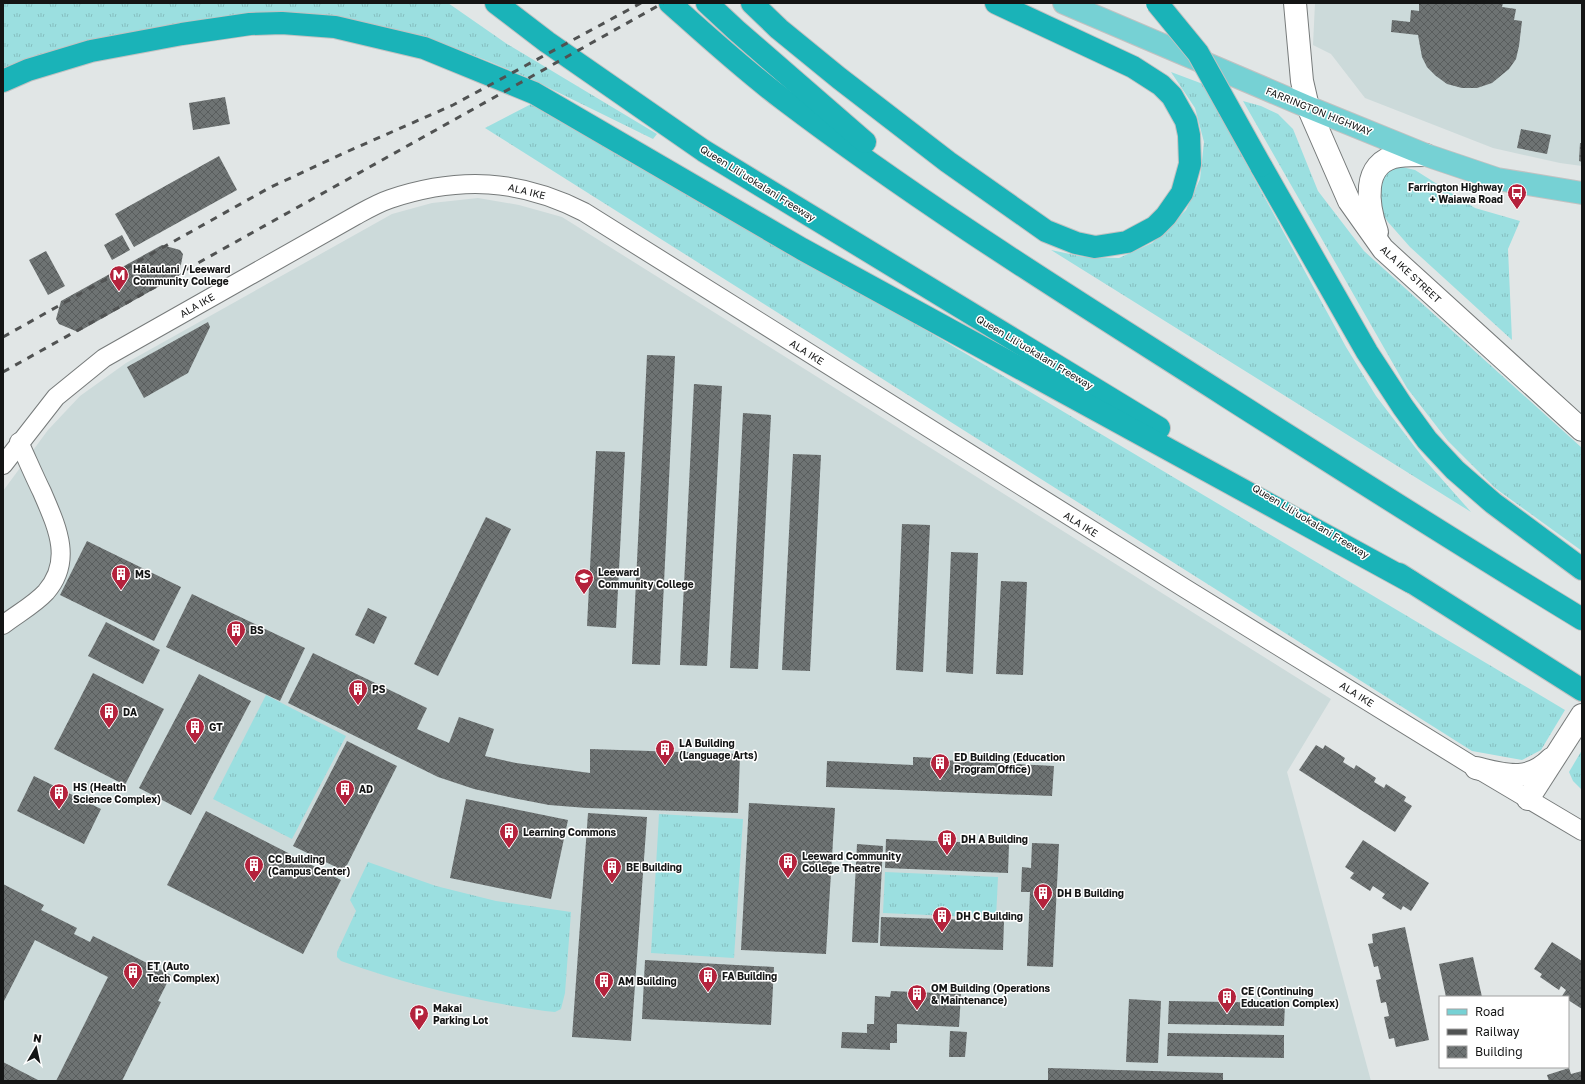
<svg xmlns="http://www.w3.org/2000/svg" width="1585" height="1084" font-family="'Golos Text',sans-serif">
<defs>
<pattern id="grass-tufts" width="24" height="20" patternUnits="userSpaceOnUse"><rect width="24" height="20" fill="#9bdfe0"/><path d="M3 7l-1-3M5 7V3M7 7l1-3M15 17l-1-3M17 17v-4M19 17l1-3" fill="none" stroke="#85bebf"/></pattern>
<pattern id="building-cross-hatch" width="8" height="8" patternUnits="userSpaceOnUse"><rect width="8" height="8" fill="#6e7373"/><path d="M0 0l8 8M0 8l8-8" fill="none" stroke="#595d5d"/></pattern>
</defs>
<rect width="100%" height="100%" fill="#e1e6e6"/>
<!-- built -->
<g fill="#ccdada">
<path d="M1315,3h267v163l-22,-3 -67,-15 -128,-50 -34,-44 -18,-9z"/>
<path d="M478,198l41,7 43,12 769,482 -44,73 84,309h-1368v-590l45,-61 32,-34 46,-33 266,-149 40,-11z"/>
</g>
<!-- grass -->
<g fill="url(#grass-tufts)">
<path d="M11,3h437l59,41 150,90 -4,5 -120,-59 -45,-19 -32,-12 -126,-30 -327,53v-68z"/>
<path d="M1171,72l32,12 143,263 30,49 48,63 47,53 -420,-262 33,7 35,1 33,-15 34,-33 14,-31 4,-37 -9,-34z"/>
<path d="M539,100l1026,610 -24,40 -19,10 -50,-9 -987,-623z"/>
<path d="M1243,101l18,5 17,8 15,15 25,62 46,60 218,197v103l-87,-63 -47,-47 -41,-53z"/>
<path d="M1402,167l13,3 60,38 45,13 -12,28 4,91 -102,-93 -22,-25 -10,-14 1,-26 12,-14z"/>
<path d="M266,695l80,41 -54,103 -79,-40z"/>
<path d="M1582,750v40l-9,-9 -4,-9z"/>
<path d="M659,814l84,5 -9,139 -83,-5z"/>
<path d="M368,862l68,24 60,15 75,11 -6,81 -4,16 -6,3 -10,-1c-71,-10 -136,-26 -204,-50l-4,-4v-5l19,-41 -6,-11z"/>
<path d="M885,872l113,5 -2,41 -113,-5z"/>
</g>
<!-- building -->
<g fill="url(#building-cross-hatch)">
<path d="M1419,3h84l-1,4 14,2 -2,11 8,1 -3,25 -3,13 -7,10 -17,14 -15,5h-15l-15,-4 -11,-8 -9,-9 -5,-10 -4,-22 -27,-3 1,-12 18,2 1,-12 8,1z"/>
<path d="M225,97l5,27 -37,6 -4,-27z"/>
<path d="M1521,129l30,6 -4,19 -30,-6z"/>
<path d="M1580,143h2v19l-3,-1z"/>
<path d="M219,156l18,34 -103,57 -19,-33z"/>
<path d="M122,235l8,15 -18,10 -8,-15z"/>
<path d="M162,245l18,5 3,4 -4,21 -101,57 -19,-8 -3,-5 5,-18z"/>
<path d="M46,251l19,35 -17,9 -19,-35z"/>
<path d="M208,322l2,5 -22,46 -44,25 -17,-31z"/>
<path d="M647,355l28,1 -15,309 -28,-1z"/>
<path d="M694,384l28,2 -15,280 -27,-1z"/>
<path d="M743,413l28,2 -13,254 -28,-1z"/>
<path d="M596,451l29,1 -9,176 -29,-2z"/>
<path d="M793,454l28,1 -11,216 -28,-1z"/>
<path d="M486,517l25,12 -73,147 -24,-12z"/>
<path d="M902,524l28,1 -7,147 -27,-2z"/>
<path d="M87,541l94,46 -27,54 -94,-46z"/>
<path d="M951,552l27,1 -5,121 -27,-2z"/>
<path d="M1001,581l26,1 -4,93 -27,-1z"/>
<path d="M192,594l113,54 -25,53 -114,-54z"/>
<path d="M368,608l19,9 -13,27 -19,-9z"/>
<path d="M106,622l54,28 -17,34 -55,-28z"/>
<path d="M313,653l114,55 -10,21 32,14 10,-26 35,12 -9,27 31,7 74,10v-24l150,5 -2,59 -151,-5 -38,-3 -36,-7 -39,-9 -36,-12 -150,-74z"/>
<path d="M93,673l71,36 -39,76 -71,-36z"/>
<path d="M199,674l52,27 -60,114 -52,-27z"/>
<path d="M347,741l50,25 -53,105 -51,-25z"/>
<path d="M1316,745l7,4 2,-4 20,13 -2,4 11,7 2,-4 20,13 -2,4 10,6 2,-4 20,13 -2,4 8,5 -17,26 -96,-62z"/>
<path d="M913,757l24,1v9h4l1,-7 112,6 -2,30 -226,-9 1,-26 86,4z"/>
<path d="M34,776l67,33 -17,35 -67,-33z"/>
<path d="M466,799l102,21 -17,79 -101,-21z"/>
<path d="M749,803l86,5 -9,146 -85,-4z"/>
<path d="M206,811l135,69 -38,74 -136,-69z"/>
<path d="M588,813l59,4 -16,224 -59,-4z"/>
<path d="M886,839l123,5 -1,29 -123,-5z"/>
<path d="M1363,840l66,43 -18,28 -8,-5 -2,4 -19,-12 3,-4 -12,-8 -3,5 -20,-13 4,-5 -9,-6z"/>
<path d="M1032,843l27,1 -6,123 -26,-1 3,-74h-9l1,-25 9,1z"/>
<path d="M857,844l26,2 -5,97 -26,-1z"/>
<path d="M3,884l41,21 -3,5 36,18 -3,6 16,8 3,-6 78,39 -13,26 3,1 -39,79h-66l52,-104 -73,-37 -32,63z"/>
<path d="M881,917l123,4 -1,29 -123,-4z"/>
<path d="M1405,927l24,113 -33,7 -2,-9 -5,1 -5,-22 5,-1 -3,-14 -5,1 -5,-23 5,-1 -3,-13 -4,1 -6,-23 5,-1 -1,-9z"/>
<path d="M1552,942l30,19v48l-14,-9v-3l-6,-1 4,-6 -5,-4 -2,4 -19,-13 2,-3 -8,-5z"/>
<path d="M1473,957l9,40h-36l-7,-33z"/>
<path d="M645,960l129,7 -3,58 -129,-6z"/>
<path d="M891,991l70,3 -2,33 -62,-3v19h-7v7l-49,-2 1,-16 25,1v-9h7l1,-28 15,1z"/>
<path d="M1129,999l32,2 -3,62 -32,-1z"/>
<path d="M1169,1001l116,2 -1,23 -116,-2z"/>
<path d="M950,1031l17,1 -2,25h-16z"/>
<path d="M1168,1033l116,2v23l-117,-2z"/>
<path d="M3,1062l37,19h-37z"/>
<path d="M1048,1068l175,5v8h-175z"/>
<path d="M1569,1068l2,6 11,-3v10h-33l-2,-6z"/>
</g>
<g fill="none" stroke-linecap="round" stroke-linejoin="round">
<defs>
<g id="minor">
<path d="M3,465l53,-68 48,-39 251,-142c11,-6 23,-13 35,-17 69,-23 130,-20 194,13l602,377 290,179 106,63"/>
<path d="M3,625c14,-11 31,-20 43,-33 28,-32 10,-67 -4,-100 -8,-16 -15,-33 -23,-50"/>
</g>
<g id="tertiary">
<path d="M1295,3l7,78 6,26 41,94 34,48 199,181"/>
<path d="M1377,232c-9,-25 -17,-71 22,-76 9,-1 18,-1 27,-1"/>
<path d="M1476,768c30,7 51,15 75,-9"/>
<path d="M1528,799l54,-84"/>
</g>
<path id="primary" d="M1064,3l244,104 118,48 71,24 85,14"/>
<g id="motorway">
<path d="M496,3l51,39 157,109 455,277"/>
<path d="M670,3c37,33 74,67 114,97 120,91 248,173 376,254 140,89 280,179 422,265"/>
<path d="M707,3l29,27 129,112"/>
<path d="M752,3l27,26 60,49 109,84 98,69 30,12 19,4 32,-5 28,-15 11,-11 16,-23 8,-29 -1,-29 -3,-14 -14,-25 -11,-11 -28,-18 -137,-64"/>
<path d="M3,81l25,-11 63,-19 91,-17 68,-10 32,-1 53,4 89,21 110,45 268,156 609,333"/>
<path d="M1261,166l106,186 36,55 24,33 28,30 38,33 89,66"/>
<path d="M1399,574l183,116"/>
</g>
</defs>
<!-- minor casing -->
<use href="#minor" stroke="#767a7a" stroke-width="20"/>
<!-- tertiary casing -->
<use href="#tertiary" stroke="#767a7a" stroke-width="24"/>
<!-- primary casing -->
<use href="#primary" stroke="#c2c2c2" stroke-width="24"/>
<!-- motorway casing -->
<use href="#motorway" stroke="#c2c2c2" stroke-width="24"/>
<!-- minor -->
<use href="#minor" stroke="#fff" stroke-width="18"/>
<!-- tertiary -->
<use href="#tertiary" stroke="#fff" stroke-width="22"/>
<!-- primary -->
<use href="#primary" stroke="#76d1d4" stroke-width="22"/>
<!-- motorway -->
<use href="#motorway" stroke="#1ab3b8" stroke-width="22"/>
<!-- rail -->
<g stroke="#505252" stroke-width="3" stroke-dasharray="7 7" stroke-linecap="butt">
<path d="M3,337l266,-149 75,-35 109,-48 188,-102"/>
<path d="M3,372l660,-369"/>
</g>
<defs>
<path id="motorway-bridge" d="M1157,3l41,50 63,113"/>
</defs>
<!-- motorway-bridge casing -->
<use href="#motorway-bridge" stroke="#c2c2c2" stroke-width="24" stroke-linecap="butt"/>
<!-- motorway-bridge -->
<use href="#motorway-bridge" stroke="#1ab3b8" stroke-width="22"/>
</g>
<!-- icons -->
<defs>
<symbol id="bus-pin" viewBox="-11 -11 22 30"><path d="M0 17L-7.5 6A9.5 9.5 0 1 1 7.5 6Z" fill="#b4223c" stroke="#fff"/><path d="M-5-6H5V4H4V6H2V4H-2V6H-4V4H-5ZM-3.5-4V0h7V-4ZM-3.5 1.2v1.5H-2V1.2ZM2 1.2v1.5H3.5V1.2Z" fill="#fff"/></symbol>
<symbol id="metro-pin" viewBox="-11 -11 22 30"><path d="M0 17L-7.5 6A9.5 9.5 0 1 1 7.5 6Z" fill="#b4223c" stroke="#fff"/><path d="M-5.5 5V-5H-3L0 0L3-5H5.5V5H3V-.5L0 4L-3-.5V5Z" fill="#fff"/></symbol>
<symbol id="building-pin" viewBox="-11 -11 22 30"><path d="M0 17L-7.5 6A9.5 9.5 0 1 1 7.5 6Z" fill="#b4223c" stroke="#fff"/><path d="M-4-6H4V6H1V3H-1V6H-4ZM-2.5-4.3h1.7v1.8h-1.7ZM.8-4.3h1.7v1.8H.8ZM-2.5-1h1.7V.8h-1.7ZM.8-1h1.7V.8H.8Z" fill="#fff"/></symbol>
<symbol id="university-pin" viewBox="-11 -11 22 30"><path d="M0 17L-7.5 6A9.5 9.5 0 1 1 7.5 6Z" fill="#b4223c" stroke="#fff"/><path d="M0-5L7-2L0 1L-7-2ZM-4 1L0 2.5L4 1V4Q0 6-4 4Z" fill="#fff"/></symbol>
<symbol id="parking-pin" viewBox="-11 -11 22 30"><path d="M0 17L-7.5 6A9.5 9.5 0 1 1 7.5 6Z" fill="#b4223c" stroke="#fff"/><path d="M-3.5-5.5H1a3.5 3.5 0 0 1 0 7H-1V5.5H-3.5ZM-1-3.4V-.6H.8a1.4 1.4 0 0 0 0-2.8Z" fill="#fff"/></symbol>
</defs>
<g fill-rule="evenodd">
<use href="#bus-pin" x="1506" y="182" width="22" height="30"/>
<use href="#metro-pin" x="108" y="264" width="22" height="30"/>
<use href="#building-pin" x="110" y="563" width="22" height="30"/>
<use href="#university-pin" x="573" y="567" width="22" height="30"/>
<use href="#building-pin" x="225" y="619" width="22" height="30"/>
<use href="#building-pin" x="347" y="678" width="22" height="30"/>
<use href="#building-pin" x="98" y="701" width="22" height="30"/>
<use href="#building-pin" x="184" y="716" width="22" height="30"/>
<use href="#building-pin" x="654" y="738" width="22" height="30"/>
<use href="#building-pin" x="929" y="752" width="22" height="30"/>
<use href="#building-pin" x="334" y="778" width="22" height="30"/>
<use href="#building-pin" x="48" y="782" width="22" height="30"/>
<use href="#building-pin" x="498" y="821" width="22" height="30"/>
<use href="#building-pin" x="936" y="828" width="22" height="30"/>
<use href="#building-pin" x="777" y="851" width="22" height="30"/>
<use href="#building-pin" x="243" y="854" width="22" height="30"/>
<use href="#building-pin" x="601" y="856" width="22" height="30"/>
<use href="#building-pin" x="1032" y="882" width="22" height="30"/>
<use href="#building-pin" x="931" y="905" width="22" height="30"/>
<use href="#building-pin" x="122" y="961" width="22" height="30"/>
<use href="#building-pin" x="697" y="965" width="22" height="30"/>
<use href="#building-pin" x="593" y="970" width="22" height="30"/>
<use href="#building-pin" x="906" y="983" width="22" height="30"/>
<use href="#building-pin" x="1216" y="986" width="22" height="30"/>
<use href="#parking-pin" x="408" y="1003" width="22" height="30"/>
</g>
<g text-anchor="middle" stroke-width="3" stroke-linejoin="round" paint-order="stroke">
<!-- street labels -->
<g font-size="10" fill="#141515" stroke="#fff">
<text transform="translate(1319 111) rotate(22)" y="4">FARRINGTON HIGHWAY</text>
<text transform="translate(758 183) rotate(32)" y="4">Queen Liliʻuokalani Freeway</text>
<text transform="translate(527 191) rotate(14)" y="4">ALA IKE</text>
<text transform="translate(1411 274) rotate(43)" y="4">ALA IKE STREET</text>
<text transform="translate(197 305) rotate(-30)" y="4">ALA IKE</text>
<text transform="translate(807 352) rotate(32)" y="4">ALA IKE</text>
<text transform="translate(1035 352) rotate(31)" y="4">Queen Liliʻuokalani Freeway</text>
<text transform="translate(1311 521) rotate(31)" y="4">Queen Liliʻuokalani Freeway</text>
<text transform="translate(1081 524) rotate(32)" y="4">ALA IKE</text>
<text transform="translate(1357 694) rotate(32)" y="4">ALA IKE</text>
</g>
<!-- poi labels -->
<g font-size="10" font-weight="bold" fill="#141515" stroke="#fff" text-anchor="start">
<text x="1503" y="191" text-anchor="end">Farrington Highway<tspan x="1503" dy="12">+ Waiawa Road</tspan></text>
<text x="133" y="273">Hālaulani / Leeward<tspan x="133" dy="12">Community College</tspan></text>
<text x="598" y="576">Leeward<tspan x="598" dy="12">Community College</tspan></text>
<text x="135" y="578">MS</text>
<text x="250" y="634">BS</text>
<text x="372" y="693">PS</text>
<text x="123" y="716">DA</text>
<text x="209" y="731">GT</text>
<text x="679" y="747">LA Building<tspan x="679" dy="12">(Language Arts)</tspan></text>
<text x="954" y="761">ED Building (Education<tspan x="954" dy="12">Program Office)</tspan></text>
<text x="73" y="791">HS (Health<tspan x="73" dy="12">Science Complex)</tspan></text>
<text x="359" y="793">AD</text>
<text x="523" y="836">Learning Commons</text>
<text x="961" y="843">DH A Building</text>
<text x="802" y="860">Leeward Community<tspan x="802" dy="12">College Theatre</tspan></text>
<text x="268" y="863">CC Building<tspan x="268" dy="12">(Campus Center)</tspan></text>
<text x="626" y="871">BE Building</text>
<text x="1057" y="897">DH B Building</text>
<text x="956" y="920">DH C Building</text>
<text x="147" y="970">ET (Auto<tspan x="147" dy="12">Tech Complex)</tspan></text>
<text x="722" y="980">FA Building</text>
<text x="618" y="985">AM Building</text>
<text x="931" y="992">OM Building (Operations<tspan x="931" dy="12">&amp; Maintenance)</tspan></text>
<text x="1241" y="995">CE (Continuing<tspan x="1241" dy="12">Education Complex)</tspan></text>
<text x="433" y="1012">Makai<tspan x="433" dy="12">Parking Lot</tspan></text>
</g>
</g>
<!-- border -->
<rect width="1585" height="1084" fill="none" stroke="#141515" stroke-width="8"/>
<!-- legend -->
<rect x="1439" y="996" width="130" height="72" fill="#ffffff" stroke="#a1a1a1"/>
<rect x="1447" y="1009" width="20" height="6" fill="#76d1d4" stroke="#a1a1a1"/>
<text x="1475" y="1016" font-size="12" fill="#141515">Road</text>
<rect x="1447" y="1029" width="20" height="6" fill="#505252" stroke="#a1a1a1"/>
<text x="1475" y="1036" font-size="12" fill="#141515">Railway</text>
<rect x="1447" y="1046" width="20" height="12" fill="url(#building-cross-hatch)" stroke="#a1a1a1"/>
<text x="1475" y="1056" font-size="12" fill="#141515">Building</text>
<!-- north arrow -->
<g transform="translate(36 1048) rotate(9)" stroke="#ffffff" stroke-width="3" paint-order="stroke">
<path d="M0-3L7 15L0 10L-7 15Z" fill="#141515"/>
<text y="-6" font-size="11" font-weight="bold" text-anchor="middle" fill="#141515">N</text>
</g>
</svg>
